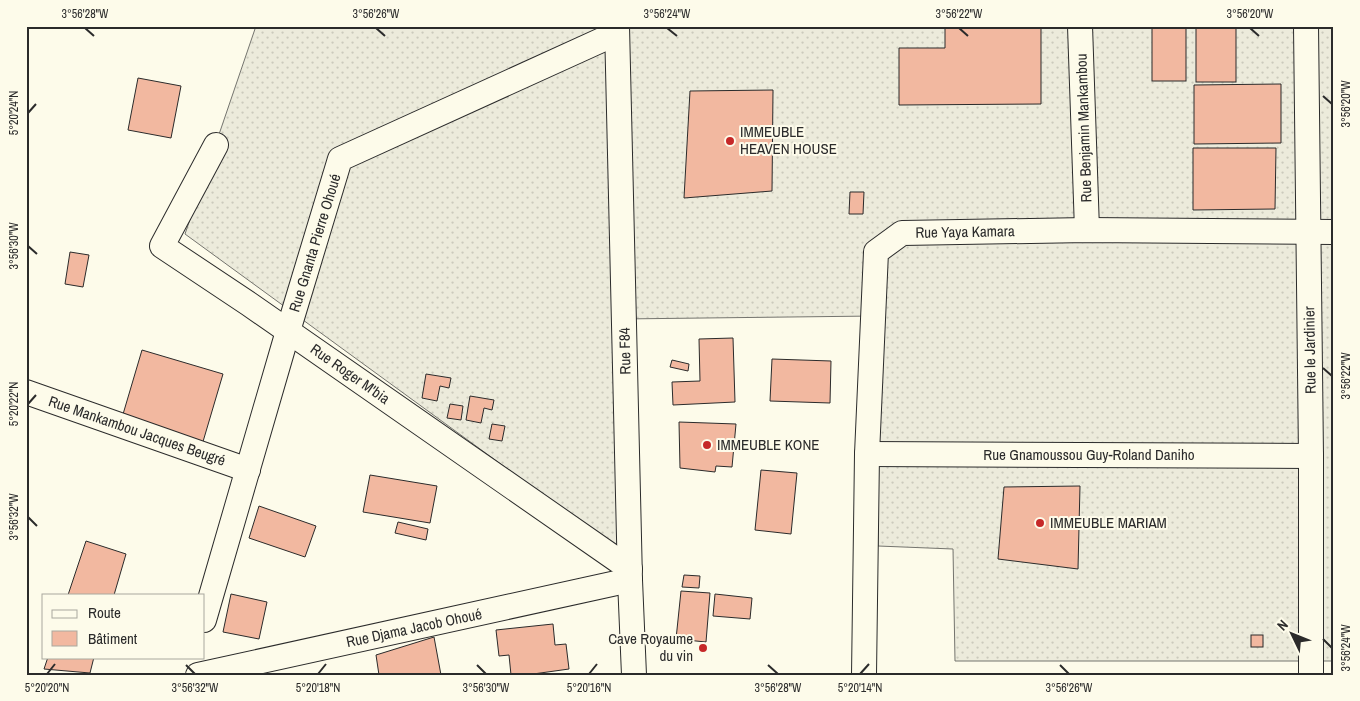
<svg xmlns="http://www.w3.org/2000/svg" width="1360" height="701" font-family="'Archivo Narrow',sans-serif">
<defs>
<pattern id="grass-dots" width="8" height="8" patternUnits="userSpaceOnUse" patternTransform="scale(1.25)"><rect width="8" height="8" fill="#ecebdb"/><path d="M2 2h.1M6 6h.1" fill="none" stroke="#cbcabc" stroke-width="1.8" stroke-linecap="round"/></pattern>
</defs>
<rect width="100%" height="100%" fill="#fdfbea"/>
<!-- grass -->
<path fill="url(#grass-dots)" stroke="#74746e" d="M256,26h1078v635h-379l-2,-112 -75,-3 -3,-230 -255,3 11,240 -446,-325z"/>
<!-- building -->
<g fill="#f2b8a0" stroke="#2b2b2b">
<path d="M981,26h60v78l-142,1v-57h46v-21z"/>
<rect x="1152" y="26" width="34" height="55"/>
<rect x="1196" y="26" width="40" height="56"/>
<path d="M138,78l43,8 -10,52 -43,-8z"/>
<path d="M1281,84v59l-87,1v-59z"/>
<path d="M773,90l-1,101 -88,7 6,-107z"/>
<path d="M1193,148h83l-1,61 -82,1z"/>
<path d="M850,192h14l-1,22h-14z"/>
<path d="M70,252l19,3 -6,32 -18,-3z"/>
<path d="M733,338l2,64 -62,3 -1,-23 28,-1 -1,-42z"/>
<path d="M142,350l81,24 -21,71 -81,-24z"/>
<path d="M772,359l59,2 -1,42 -60,-2z"/>
<path d="M672,360l17,4 -1,7 -18,-4z"/>
<path d="M426,374l25,4 -2,10 -9,-2 -3,15 -15,-3z"/>
<path d="M470,396l24,4 -2,10 -8,-2 -3,15 -15,-3z"/>
<path d="M450,404l13,2 -2,14 -14,-2z"/>
<path d="M679,422l57,2 -4,43 -16,-1 -1,6 -35,-4z"/>
<path d="M492,424l13,2 -3,15 -13,-2z"/>
<path d="M761,470l36,3 -6,61 -36,-4z"/>
<path d="M370,475l67,11 -7,37 -67,-11z"/>
<path d="M1080,486l-2,83 -80,-10 6,-72z"/>
<path d="M259,506l57,20 -11,31 -56,-19z"/>
<path d="M398,522l30,7 -2,11 -31,-7z"/>
<path d="M86,541l40,13 -12,41h-46z"/>
<path d="M684,575l16,1 -1,12 -17,-1z"/>
<path d="M681,591l29,2 -4,49 -30,-3z"/>
<path d="M231,594l36,8 -8,37 -36,-7z"/>
<path d="M715,594l37,4 -2,21 -37,-3z"/>
<path d="M553,624l2,21 11,-1 3,25 -43,6h-15l-2,-20 -10,1 -3,-26z"/>
<rect x="1251" y="635" width="12" height="12"/>
<path d="M434,637l7,38h-62l-3,-20z"/>
<path d="M48,657h46l-4,16 -46,-4z"/>
</g>
<g fill="none" stroke-linecap="round" stroke-linejoin="round">
<defs>
<g id="minor">
<path d="M617,26l13,554 4,95"/>
<path d="M1080,26l7,204"/>
<path d="M1306,26l5,430v219"/>
<path d="M216,145l-54,101 87,58 381,265"/>
<path d="M26,392l222,78"/>
<path d="M867,454l444,2"/>
<path d="M204,620l84,-289 52,-172 277,-126"/>
<path d="M198,675l432,-95"/>
<path d="M864,675l3,-221 9,-202 26,-19 185,-3 247,2"/>
</g>
</defs>
<!-- minor casing -->
<use href="#minor" stroke="#2b2b2b" stroke-width="26"/>
<!-- minor -->
<use href="#minor" stroke="#fdfbea" stroke-width="24"/>
</g>
<!-- ticks -->
<path fill="none" stroke="#2b2b2b" stroke-width="2" d="M85,28l9,8M376,28l9,8M667,28l10,8M959,28l9,8M1250,28l9,8M1323,96l9,8M28,113l8,-9M28,246l9,8M1323,368l9,8M28,404l8,-9M28,517l9,9M1323,639l9,9M186,665l9,9M477,665l9,9M768,665l10,9M1060,665l9,9M47,674l8,-10M318,674l8,-10M589,674l8,-10M860,674l9,-10"/>
<!-- markers -->
<g fill="#c62828" stroke="#fdfbea" stroke-width="2">
<circle cx="730" cy="141" r="5"/>
<circle cx="707" cy="445" r="5"/>
<circle cx="1040" cy="523" r="5"/>
<circle cx="703" cy="648" r="5"/>
</g>
<g text-anchor="middle" stroke-width="4" stroke-linejoin="round" paint-order="stroke">
<!-- street labels -->
<g font-size="15" fill="#2b2b2b" stroke="#fdfbea">
<text transform="translate(1084 128) rotate(-92)" y="5">Rue Benjamin Mankambou</text>
<text transform="translate(965 232) rotate(-1)" y="5">Rue Yaya Kamara</text>
<text transform="translate(315 243) rotate(-73)" y="5">Rue Gnanta Pierre Ohoué</text>
<text transform="translate(1310 350) rotate(-91)" y="5">Rue le Jardinier</text>
<text transform="translate(625 351) rotate(-91)" y="5">Rue F84</text>
<text transform="translate(350 374) rotate(35)" y="5">Rue Roger M'bia</text>
<text transform="translate(137 431) rotate(19)" y="5">Rue Mankambou Jacques Beugré</text>
<text x="1089" y="460">Rue Gnamoussou Guy-Roland Daniho</text>
<text transform="translate(414 628) rotate(-12)" y="5">Rue Djama Jacob Ohoué</text>
</g>
<!-- poi labels -->
<g font-size="15" fill="#2b2b2b" stroke="#fdfbea" text-anchor="start">
<text x="740" y="137">IMMEUBLE<tspan x="740" dy="17">HEAVEN HOUSE</tspan></text>
<text x="717" y="450">IMMEUBLE KONE</text>
<text x="1050" y="528">IMMEUBLE MARIAM</text>
<text x="693" y="644" text-anchor="end">Cave Royaume<tspan x="693" dy="17">du vin</tspan></text>
</g>
</g>
<!-- border -->
<rect width="1360" height="701" fill="none" stroke="#fdfbea" stroke-width="55"/>
<!-- legend -->
<rect x="42" y="594" width="162" height="65" fill="#fdfbea" stroke="#a9a89e"/>
<rect x="52" y="610" width="25" height="8" fill="#fdfbea" stroke="#a9a89e"/>
<text x="88" y="618" font-size="15" fill="#2b2b2b">Route</text>
<rect x="52" y="631" width="25" height="15" fill="#f2b8a0" stroke="#a9a89e"/>
<text x="88" y="644" font-size="15" fill="#2b2b2b">Bâtiment</text>
<!-- north arrow -->
<g transform="translate(1292 634) rotate(313)" stroke="#fdfbea" stroke-width="4" paint-order="stroke">
<path d="M0-4L9 19L0 12L-9 19Z" fill="#2b2b2b"/>
<text y="-8" font-size="14" font-weight="bold" text-anchor="middle" fill="#2b2b2b">N</text>
</g>
<rect x="28" y="28" width="1304" height="646" fill="none" stroke="#2b2b2b" stroke-width="2"/>
<g font-size="12" text-anchor="middle" fill="#2b2b2b">
<text x="85" y="18">3°56'28"W</text>
<text x="376" y="18">3°56'26"W</text>
<text x="667" y="18">3°56'24"W</text>
<text x="959" y="18">3°56'22"W</text>
<text x="1250" y="18">3°56'20"W</text>
<text transform="translate(1346 104) rotate(-90)" y="4">3°56'20"W</text>
<text transform="translate(14 113) rotate(-90)" y="4">5°20'24"N</text>
<text transform="translate(14 246) rotate(-90)" y="4">3°56'30"W</text>
<text transform="translate(1346 376) rotate(-90)" y="4">3°56'22"W</text>
<text transform="translate(14 404) rotate(-90)" y="4">5°20'22"N</text>
<text transform="translate(14 517) rotate(-90)" y="4">3°56'32"W</text>
<text transform="translate(1346 648) rotate(-90)" y="4">3°56'24"W</text>
<text x="47" y="692">5°20'20"N</text>
<text x="195" y="692">3°56'32"W</text>
<text x="318" y="692">5°20'18"N</text>
<text x="486" y="692">3°56'30"W</text>
<text x="589" y="692">5°20'16"N</text>
<text x="778" y="692">3°56'28"W</text>
<text x="860" y="692">5°20'14"N</text>
<text x="1069" y="692">3°56'26"W</text>
</g>
</svg>
